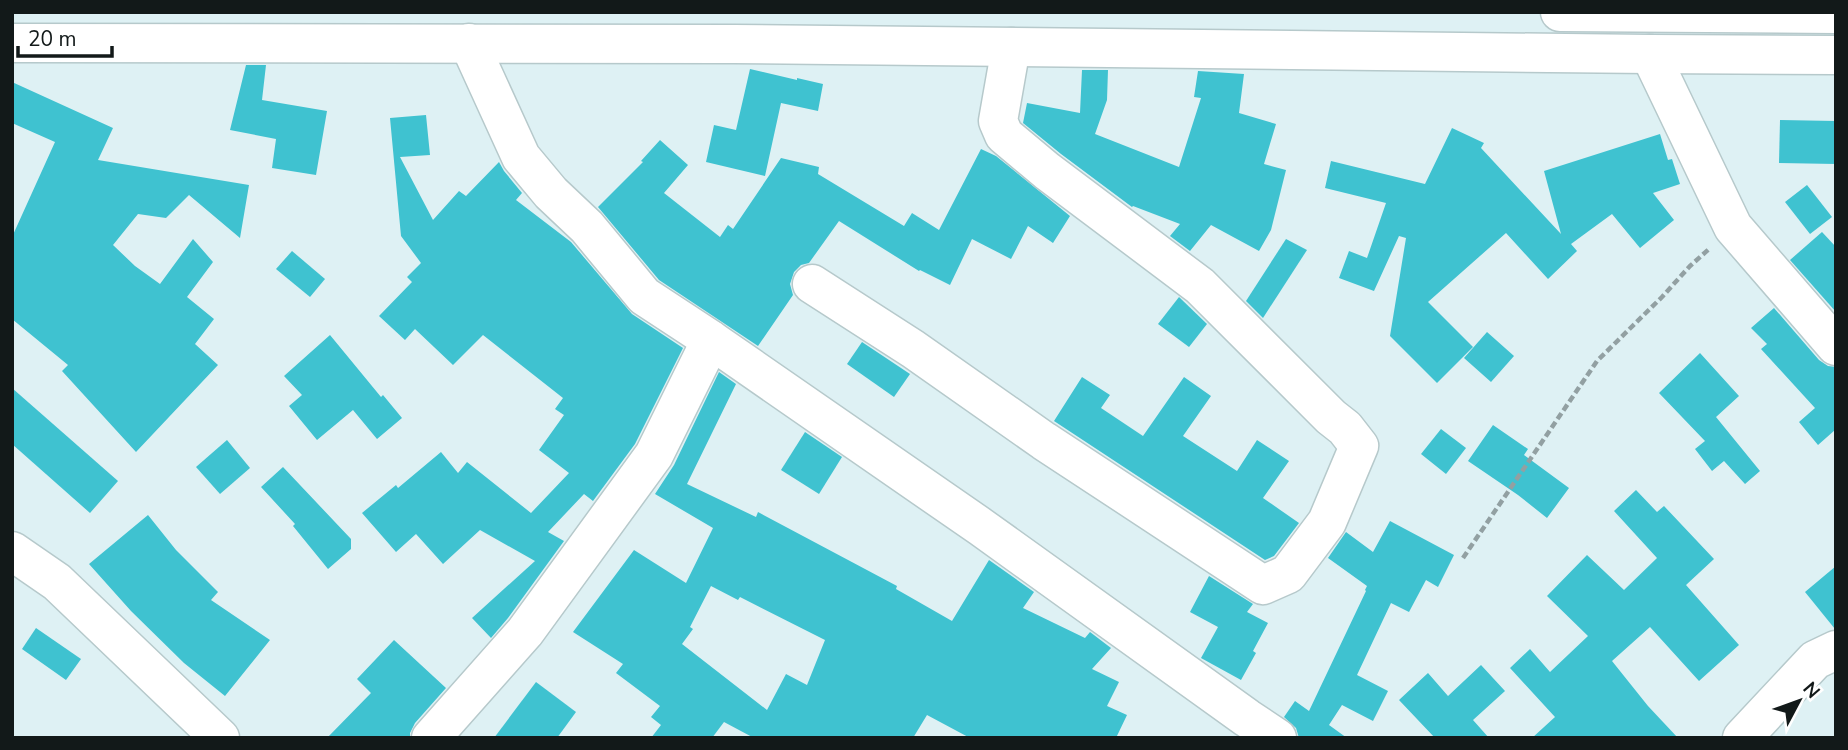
<svg xmlns="http://www.w3.org/2000/svg" width="1848" height="750" font-family="'Nunito Sans',sans-serif">
<rect width="100%" height="100%" fill="#def1f4"/>
<!-- building -->
<g fill="#3fc2d0" fill-rule="evenodd">
<path d="M246,65h20l-4,35 65,11 -11,64 -44,-7 4,-29 -46,-9z"/>
<path d="M750,69l47,11v-2l26,6 -5,27 -37,-8 -16,73 -59,-14 8,-37 22,5z"/>
<path d="M1082,70h26l-1,30 -12,34 84,33 22,-69 -7,-1 4,-26 46,3 -5,39 37,11 -12,40 22,6 -15,60 -12,21 -48,-26 -21,26 -20,-15 10,-12 -47,-18 -1,1 -71,-53 -38,-31 4,-20 53,10z"/>
<path d="M12,82l101,46 -15,32 151,25 -9,53 -51,-43 -23,23 -28,-4 -25,31 22,21 25,18 33,-45 20,23 -26,35 27,22 -19,25 23,21 -82,87 -74,-81 6,-6 -56,-46v-82l43,-95 -43,-19z"/>
<path d="M426,115l4,40 -30,2 33,63 26,-29 7,5 33,-34 5,9 18,22 -6,7 55,42 61,72 51,34 -48,96 -42,57 -9,-7 -36,38 16,9 -56,77 -17,20 -19,-20 63,-57 -55,-31 -37,34 -27,-30 -20,18 -34,-39 34,-28 2,3 43,-36 17,21 9,-11 64,51 38,-40 -30,-23 25,-35 -9,-6 8,-11 -80,-63 -30,30 -38,-36 -10,11 -26,-24 33,-34 -5,-5 14,-14 -20,-27 -11,-118z"/>
<path d="M1780,120l56,1v43l-57,-1z"/>
<path d="M1452,128l32,15 -3,5 80,86 -17,-63 116,-37 8,26 4,-1 8,25 -27,9 21,27 -34,28 -28,-34 -41,30 6,7 -29,28 -42,-46 -78,69 45,45 -36,36 -47,-47 16,-98 -7,-2 -25,55 -35,-13 10,-27 18,7 19,-55 -61,-15 6,-27 94,23z"/>
<path d="M660,140l28,25 -24,28 56,44 8,-12 5,4 48,-71 38,9 -1,7 86,52 8,-13 27,17 42,-81 15,7 74,60 -17,27 -25,-17 -17,33 -39,-20 -22,46 -30,-15 -1,1 -80,-50 -30,42 -8,2 -7,7 -4,12 3,11 -35,51 -99,-66 -61,-73 45,-45 -2,-1z"/>
<path d="M1807,185l25,32 -22,17 -25,-32z"/>
<path d="M1822,232l14,15v65l-46,-52z"/>
<path d="M1286,239l21,11 -44,68 -17,-17z"/>
<path d="M292,251l33,28 -15,18 -34,-28z"/>
<path d="M1179,297l28,27 -18,23 -31,-23z"/>
<path d="M1774,308l45,52 9,6 8,1v64l-1,-1 -17,15 -19,-23 16,-14 -54,-59 6,-5 -16,-16z"/>
<path d="M1487,332l27,24 -23,26 -27,-24z"/>
<path d="M330,335l51,62 2,-2 19,23 -25,21 -24,-29 -36,30 -28,-34 13,-11 -18,-19z"/>
<path d="M862,342l48,32 -16,23 -47,-33z"/>
<path d="M1700,353l39,43 -23,21 44,54 -15,13 -21,-23 -12,10 -17,-22 10,-8 -46,-48z"/>
<path d="M719,372l17,12 -49,100 69,33 2,-5 139,74 -1,3 56,32 37,-61 45,32 -11,16 62,30 5,-6 21,16 -19,21 27,13 -12,24 20,9 -11,23h-146l-43,-23 -14,23h-159l-30,-16 -12,16h-61l10,-13 -10,-8 9,-11 -44,-33 7,-9 -50,-32 61,-82 52,33 27,-55 -58,-34 19,-29zM711,586l27,14 2,-3 85,43 -18,45 -21,-11 -19,36 -85,-66 11,-15 -3,-2z"/>
<path d="M1082,377l28,18 -9,13 42,28 41,-59 27,19 -28,40 54,35 20,-31 32,21 -26,37 36,25 -25,33 -9,4 -211,-139z"/>
<path d="M12,388l106,93 -28,32 -78,-69z"/>
<path d="M1493,425l35,24 -4,6 45,33 -22,30 -29,-23 -50,-34z"/>
<path d="M1441,429l25,19 -20,26 -25,-20z"/>
<path d="M805,432l37,25 -23,37 -38,-24z"/>
<path d="M227,440l23,28 -30,26 -24,-27z"/>
<path d="M283,467l68,72v10l-23,20 -35,-43 2,-2 -34,-37z"/>
<path d="M1636,490l21,22 7,-6 50,53 -28,26 53,60 -40,36 -49,-54 -38,34 36,45 30,32h-146l23,-21 -45,-49 20,-19 20,23 38,-36 -41,-40 40,-41 37,35 33,-32 -43,-47z"/>
<path d="M148,515l28,35 42,42 -7,8 59,40 -45,56 -41,-33 -53,-52 -42,-47z"/>
<path d="M1390,521l64,34 -16,32 -12,-7 -17,32 -18,-9 -34,72 31,16 -15,30 -31,-16 -13,20 18,13h-48l-3,-10 -12,-11 11,-16 14,10 57,-120 -1,-1 2,-4 -39,-28 18,-26 27,20z"/>
<path d="M1836,566v62l-1,1 -30,-37z"/>
<path d="M1209,576l44,28 -6,8 21,11 -15,28 3,2 -15,27 -40,-22 17,-31 -28,-15z"/>
<path d="M36,628l45,31 -15,21 -44,-31z"/>
<path d="M394,640l52,48 -31,35 -5,10v5h-83l44,-45 -14,-14z"/>
<path d="M1481,665l24,26 -32,29 16,18h-54l-36,-38 29,-27 20,23z"/>
<path d="M536,682l40,30 -19,26h-63z"/>
</g>
<g fill="none" stroke-linecap="round" stroke-linejoin="round">
<defs>
<g id="minor">
<path d="M469,43l52,114 30,36 36,34 57,69 67,44 270,187 266,191 30,20"/>
<path d="M1650,54l83,173 103,119"/>
<path d="M812,284l101,65 131,92 219,144 25,-11 39,-52 32,-76 -14,-18 -14,-11 -131,-131 -153,-115 -43,-36 -6,-14 13,-74"/>
<path d="M12,551l45,31 163,156"/>
<path d="M431,738l94,-106 129,-177 57,-115"/>
<path d="M1742,738l73,-78 21,-10"/>
</g>
<g id="major">
<path d="M1560,12l276,2"/>
<path d="M12,43l722,1 916,10 186,1"/>
</g>
</defs>
<!-- minor casing -->
<use href="#minor" stroke="#b6c9cb" stroke-width="41"/>
<!-- major casing -->
<use href="#major" stroke="#b6c9cb" stroke-width="41"/>
<!-- path -->
<path stroke="#92a0a2" stroke-width="4.5" stroke-dasharray="7 3.5" stroke-linecap="butt" d="M1463,558l134,-197 65,-64 28,-31 19,-17"/>
<!-- minor -->
<use href="#minor" stroke="#fff" stroke-width="38"/>
<!-- major -->
<use href="#major" stroke="#fff" stroke-width="38"/>
</g>
<!-- border -->
<rect width="1848" height="750" fill="none" stroke="#121919" stroke-width="28"/>
<!-- north arrow -->
<g transform="translate(1799 701) rotate(49)" stroke="#ffffff" stroke-width="5" paint-order="stroke">
<path d="M0-5L12 26L0 18L-12 26Z" fill="#121919"/>
<text y="-10" font-size="19" font-weight="bold" text-anchor="middle" fill="#121919">N</text>
</g>
<!-- scale -->
<path d="M18 46v10h94v-10" fill="none" stroke="#121919" stroke-width="3.5"/>
<text x="28" y="46" font-size="21" fill="#121919" stroke="#ffffff" stroke-width="5" paint-order="stroke">20 m</text>
</svg>
